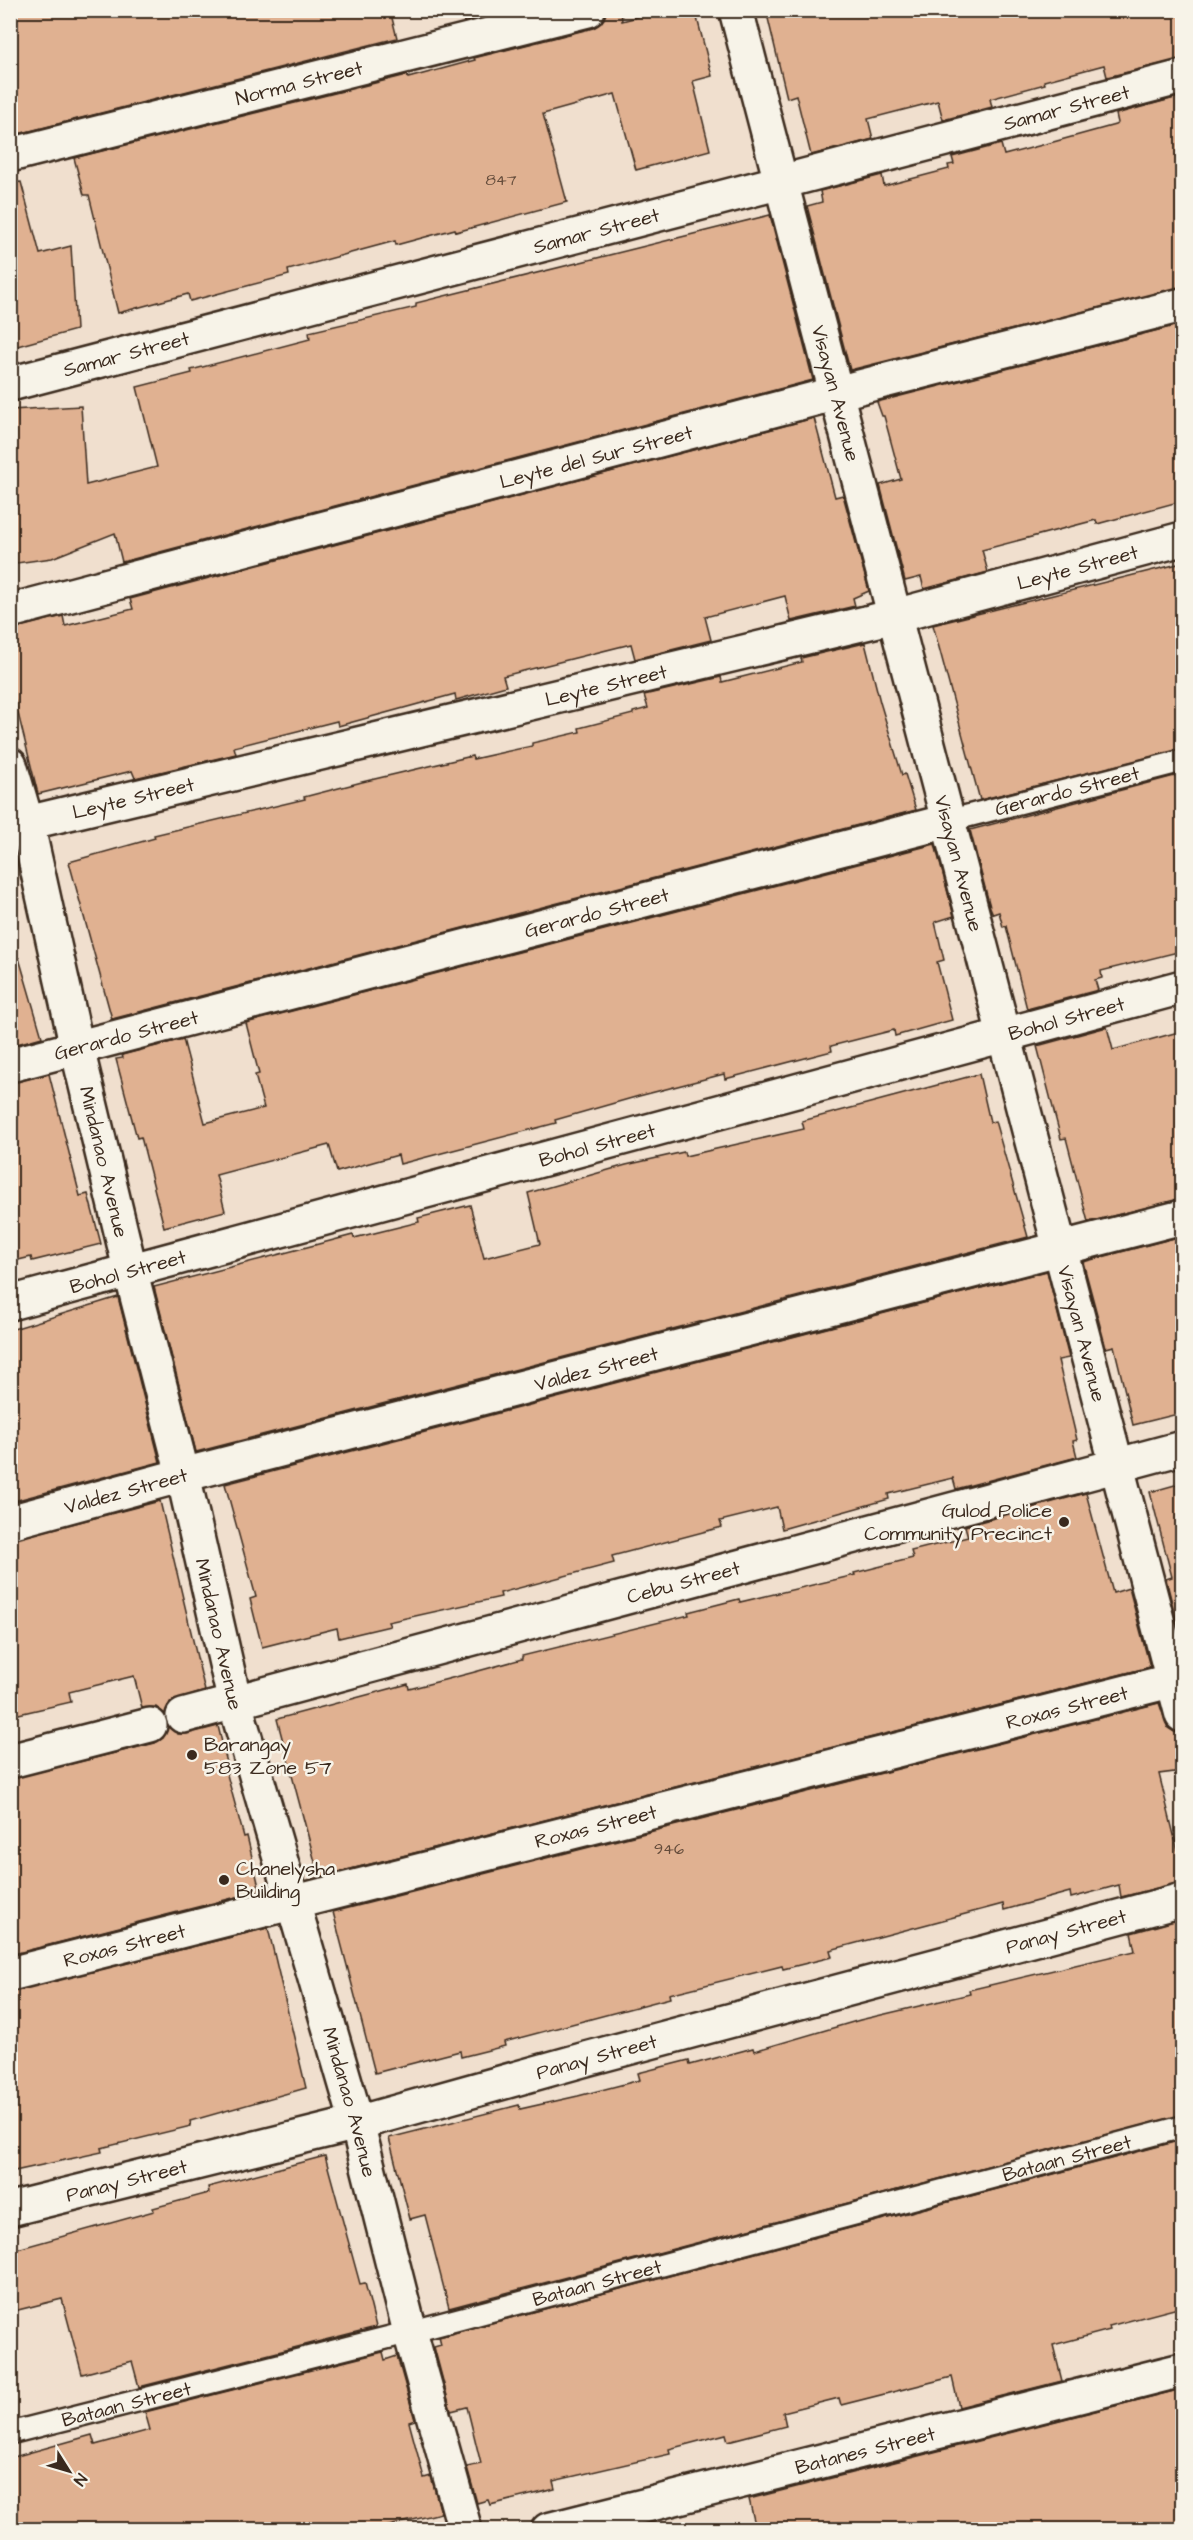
<svg xmlns="http://www.w3.org/2000/svg" width="1193" height="2540" font-family="'Architects Daughter',sans-serif">
<rect width="100%" height="100%" fill="#f0dfce"/>
<filter id="ink" filterUnits="userSpaceOnUse"><feTurbulence type="fractalNoise" baseFrequency=".0167" numOctaves="2"/><feDisplacementMap in="SourceGraphic" scale="12" xChannelSelector="R" yChannelSelector="G"/><feConvolveMatrix kernelMatrix="1 2 1 2 8 2 1 2 1" color-interpolation-filters="sRGB"/></filter>
<g filter="url(#ink)">
<!-- building -->
<g fill="#e0b191" stroke="#3b2a1e" stroke-width="1.5">
<path d="M10,10h380l7,28 -387,98z"/>
<path d="M461,10h48l-45,12z"/>
<path d="M606,10h15l1,11 41,-11h32l17,66 -19,5 17,69 -74,20 -21,-76 -72,20 24,88 -111,30 -1,-3 -59,16 -1,-4 -107,29 1,5 -99,26 -2,-7 -70,19 -29,-118h-5l-10,-37 333,-83 1,3 67,-18 -1,-2 119,-30 8,-5z"/>
<path d="M766,10h416v49l-75,18 -3,-12 -60,16 1,3 -55,15 2,8 -49,13 -5,-19 -70,18 5,20 -62,16 -15,-60 -9,3z"/>
<path d="M1182,96v191l-332,83 -43,-164 15,-4 -2,-11 62,-16 2,11 65,-17 -1,-4 6,-1 -2,-7 49,-13 3,11 42,-11 69,-19 3,-2 -2,-9z"/>
<path d="M21,182l19,72 31,-8 5,84 -66,18v-165z"/>
<path d="M770,215l43,165 -691,182 -7,-29 -63,25 -42,6v-154l71,-4 5,79 71,-18 -20,-80 55,-14 -1,-3 119,-31 -1,-7 107,-25v-4z"/>
<path d="M1182,324v177l-85,23 -1,-4 -114,30 6,22 -64,17 -3,-12 -16,4 -25,-96 21,-6 -17,-63h-2l-5,-14z"/>
<path d="M814,418l21,79 8,-2 26,96 -16,7 2,8 -64,15 -6,-25 -80,21 6,23 -76,19 -4,-15 -128,32 3,10 -50,14 -1,-6 -117,32 -1,-5 -103,26 2,7 -101,24 -3,-7 -94,23 -28,-113v-52l53,-13 2,10 68,-17 -3,-10z"/>
<path d="M1182,563v186l-202,51 -47,-175z"/>
<path d="M865,643l15,59 22,73 3,-1 11,36 -804,209 -43,-157 86,-24 -1,-3 151,-36 -1,-2 58,-15 110,-26 1,3 59,-13v-3l48,-11 -1,-4 54,-14v-2l15,-4 -4,-13 77,-18 1,5 80,-20 -1,-4z"/>
<path d="M1182,774v177l-81,20 1,7 -7,2 3,10 -71,19 -21,-83 -3,1 -4,-15 -6,2 -3,-7 -20,-77z"/>
<path d="M935,844l19,72 -19,6 9,38 -7,2 15,58 -57,16 -1,-6 -63,16 1,5 -107,28 -1,-5 -85,22 -84,24 1,3 -156,41 -2,-9 -61,17 -8,-27 -113,30 9,36 -61,16 -23,-90 -4,1 -21,-79 7,-1 -1,-3 61,-16 22,84 59,-15 -9,-33 4,-1 -13,-51z"/>
<path d="M19,958l23,79 -32,9v-87z"/>
<path d="M1107,1027l6,23 69,-19v168l-94,23 -22,-84 -5,1 -24,-93z"/>
<path d="M49,1074l31,122 8,-2 13,50 -69,17 -1,-4 -21,5v-179z"/>
<path d="M979,1074l11,48 5,-1 33,116 -832,215 -42,-165 199,-52 1,3 65,-16 -1,-4 52,-13 14,53 56,-14 -12,-51 98,-28 58,-13 1,4 119,-27 -2,-8z"/>
<path d="M1182,1236v177l-49,12 -19,-79 -8,2 -23,-86z"/>
<path d="M1047,1271l22,87 -11,2 19,80 -4,1 4,16 -121,32 -3,-11 -65,16 1,5 -107,30 -5,-22 -57,14 2,6 -110,29 2,7 -114,30 1,4 -113,25 2,4 -51,12 -2,-10 -75,19 -12,-48 6,-2 -31,-113z"/>
<path d="M118,1297l42,165 -150,40v-172z"/>
<path d="M1182,1483v160l-16,-64 6,-2 -22,-85z"/>
<path d="M1086,1493l27,100 16,-5 21,79 -831,210 -42,-158 131,-35 1,5 62,-16 51,-14v-3l167,-41 -1,-3 51,-13 1,3 115,-27 -1,-2 59,-15 -2,-7 57,-14 -3,-11z"/>
<path d="M160,1501l45,190 -35,11 -5,12 -9,-7 -14,1 -8,-32 -65,16 2,10 -61,14v-176z"/>
<path d="M1159,1703l9,25 8,5h6v38l-23,3 23,94v14l-61,15 -2,-12 -48,13 -1,-6 -66,18 -1,-6 -173,46 2,7 -49,12 -1,-3 -113,28 1,4 -166,44 1,4 -44,11 -1,-6 -85,22 -42,-161z"/>
<path d="M218,1726l11,45h-3l18,66 3,-1 13,55 -250,64v-176l145,-36 8,-5 5,-11 10,7h9z"/>
<path d="M1182,1919v196l-733,193 -24,-93 -15,4 -21,-81 130,-33 1,4 58,-13 62,-16 -2,-7 51,-13 1,5 63,-17 1,3 106,-31 110,-26 -1,-4 166,-39 -4,-18z"/>
<path d="M268,1928l38,160 -116,33 1,5 -90,22 1,4 -92,20v-180z"/>
<path d="M1182,2140v167l-73,19 1,4 -57,15 9,36 -103,26 -7,-30 -111,28 -2,-7 -56,14 3,14 -58,15 -2,-7 -57,15 1,5 -117,27 2,8 -65,16 -2,-5 -11,3 -10,-36 14,-3 -14,-57 -16,4 -17,-64 7,-2 -2,-8z"/>
<path d="M325,2156l35,128 5,-1 11,44 -237,60 -7,-26 -50,13 -20,-75 -52,13v-61l144,-40 -1,-3 56,-15 -1,-6z"/>
<path d="M383,2352l2,8 12,-4 18,64 -6,2 15,56 7,-2 10,37 -64,16h-367v-71l82,-23 3,10 55,-15 -5,-18z"/>
<path d="M1178,2390l4,22v117h-426l-7,-30z"/>
</g>
<g fill="none" stroke-linecap="round" stroke-linejoin="round">
<defs>
<g id="service">
<path id="s1" d="M948,821l234,-60"/>
<path id="s2" d="M10,2433l400,-101 772,-205"/>
</g>
<g id="minor">
<path id="s3" d="M736,10l446,1705"/>
<path id="s4" d="M10,155l578,-145"/>
<path id="s5" d="M10,384l1172,-307"/>
<path id="s6" d="M10,611l846,-223 326,-83"/>
<path id="s7" d="M10,1065l938,-244"/>
<path id="s8" d="M10,1303l1172,-316"/>
<path id="s9" d="M10,1522l173,-47 999,-258"/>
<path id="s10" d="M183,1716l999,-268"/>
<path d="M10,1761l140,-36"/>
<path id="s11" d="M10,1974l1172,-296"/>
<path id="s12" d="M10,2209l347,-86 229,-64 596,-159"/>
<path id="s13" d="M548,2530l634,-160"/>
</g>
<g id="tertiary">
<path id="s14" d="M10,765l17,58 50,225 53,221 53,206 52,228 122,420 53,209 55,198"/>
<path id="s15" d="M10,831l17,-8 868,-207 287,-77"/>
</g>
</defs>
<!-- service casing -->
<use href="#service" stroke="#3b2a1e" stroke-width="26"/>
<!-- minor casing -->
<use href="#minor" stroke="#3b2a1e" stroke-width="38"/>
<!-- tertiary casing -->
<use href="#tertiary" stroke="#3b2a1e" stroke-width="38"/>
<!-- service -->
<use href="#service" stroke="#f7f3e8" stroke-width="21"/>
<!-- minor -->
<use href="#minor" stroke="#f7f3e8" stroke-width="33"/>
<!-- tertiary -->
<use href="#tertiary" stroke="#f7f3e8" stroke-width="33"/>
</g>
</g>
<!-- markers -->
<g fill="#3b2a1e" stroke="#f7f3e8" stroke-width="2">
<circle cx="1064" cy="1522" r="6"/>
<circle cx="192" cy="1755" r="6"/>
<circle cx="224" cy="1880" r="6"/>
</g>
<g text-anchor="middle" stroke-width="5" stroke-linejoin="round" paint-order="stroke">
<!-- number labels -->
<g font-size="16" fill="#644c3b">
<text x="501" y="185">847</text>
<text x="669" y="1854">946</text>
</g>
<!-- street labels -->
<g font-size="20" fill="#3b2a1e" stroke="#f7f3e8">
<text dy="7" stroke="none"><textPath href="#s4" startOffset="298">Norma Street</textPath></text>
<text dy="7" stroke="none"><textPath href="#s5" startOffset="1092">Samar Street</textPath></text>
<text dy="7" stroke="none"><textPath href="#s5" startOffset="606">Samar Street</textPath></text>
<text dy="7" stroke="none"><textPath href="#s5" startOffset="120">Samar Street</textPath></text>
<text dy="7" stroke="none"><textPath href="#s3" startOffset="396">Visayan Avenue</textPath></text>
<text dy="7" stroke="none"><textPath href="#s6" startOffset="606">Leyte del Sur Street</textPath></text>
<text dy="7" stroke="none"><textPath href="#s15" startOffset="1100">Leyte Street</textPath></text>
<text dy="7" stroke="none"><textPath href="#s15" startOffset="614">Leyte Street</textPath></text>
<text dy="7" stroke="none"><textPath href="#s1" startOffset="123">Gerardo Street</textPath></text>
<text dy="7" stroke="none"><textPath href="#s15" startOffset="128">Leyte Street</textPath></text>
<text dy="7" stroke="none"><textPath href="#s3" startOffset="882">Visayan Avenue</textPath></text>
<text dy="7" stroke="none"><textPath href="#s7" startOffset="606">Gerardo Street</textPath></text>
<text dy="7" stroke="none"><textPath href="#s8" startOffset="1094">Bohol Street</textPath></text>
<text dy="7" stroke="none"><textPath href="#s7" startOffset="120">Gerardo Street</textPath></text>
<text dy="7" stroke="none"><textPath href="#s8" startOffset="608">Bohol Street</textPath></text>
<text dy="7" stroke="none"><textPath href="#s14" startOffset="408">Mindanao Avenue</textPath></text>
<text dy="7" stroke="none"><textPath href="#s8" startOffset="122">Bohol Street</textPath></text>
<text dy="7" stroke="none"><textPath href="#s3" startOffset="1368">Visayan Avenue</textPath></text>
<text dy="7" stroke="none"><textPath href="#s9" startOffset="606">Valdez Street</textPath></text>
<text dy="7" stroke="none"><textPath href="#s9" startOffset="120">Valdez Street</textPath></text>
<text dy="7" stroke="none"><textPath href="#s10" startOffset="518">Cebu Street</textPath></text>
<text dy="7" stroke="none"><textPath href="#s14" startOffset="894">Mindanao Avenue</textPath></text>
<text dy="7" stroke="none"><textPath href="#s11" startOffset="1090">Roxas Street</textPath></text>
<text dy="7" stroke="none"><textPath href="#s11" startOffset="604">Roxas Street</textPath></text>
<text dy="7" stroke="none"><textPath href="#s12" startOffset="1092">Panay Street</textPath></text>
<text dy="7" stroke="none"><textPath href="#s11" startOffset="118">Roxas Street</textPath></text>
<text dy="7" stroke="none"><textPath href="#s12" startOffset="606">Panay Street</textPath></text>
<text dy="7" stroke="none"><textPath href="#s14" startOffset="1380">Mindanao Avenue</textPath></text>
<text dy="7" stroke="none"><textPath href="#s2" startOffset="1092">Bataan Street</textPath></text>
<text dy="7" stroke="none"><textPath href="#s12" startOffset="120">Panay Street</textPath></text>
<text dy="7" stroke="none"><textPath href="#s2" startOffset="606">Bataan Street</textPath></text>
<text dy="7" stroke="none"><textPath href="#s2" startOffset="120">Bataan Street</textPath></text>
<text dy="7" stroke="none"><textPath href="#s13" startOffset="327">Batanes Street</textPath></text>
</g>
<!-- poi labels -->
<g font-size="20" fill="#3b2a1e" stroke="#f7f3e8" text-anchor="start">
<text x="1052" y="1517" text-anchor="end">Gulod Police<tspan x="1052" dy="23">Community Precinct</tspan></text>
<text x="204" y="1751">Barangay<tspan x="204" dy="23">583 Zone 57</tspan></text>
<text x="236" y="1875">Chanelysha<tspan x="236" dy="23">Building</tspan></text>
</g>
</g>
<!-- margin -->
<rect width="1193" height="2540" fill="none" stroke="#f7f3e8" stroke-width="36"/>
<rect x="18" y="18" width="1157" height="2504" fill="none" stroke="#3b2a1e" stroke-width="2" filter="url(#ink)"/>
<!-- north arrow -->
<g transform="translate(69 2471) rotate(127)" stroke="#f7f3e8" stroke-width="4.5" paint-order="stroke">
<path d="M0-4.5L10 22L0 15L-10 22Z" fill="#3b2a1e"/>
<text y="-9" font-size="16" font-weight="bold" text-anchor="middle" fill="#3b2a1e">N</text>
</g>
</svg>
